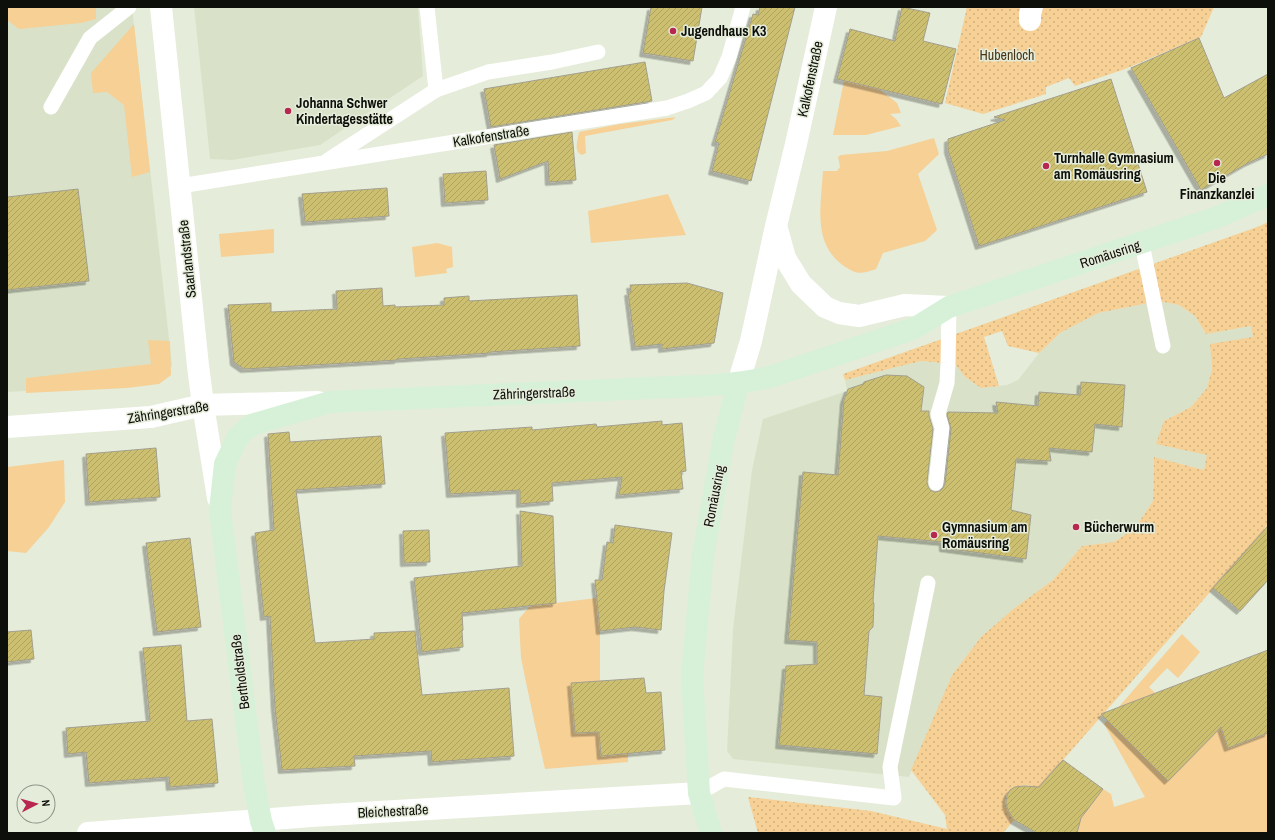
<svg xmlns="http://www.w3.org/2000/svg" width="1275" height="840" font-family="'Archivo Narrow',sans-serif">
<defs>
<pattern id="park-dots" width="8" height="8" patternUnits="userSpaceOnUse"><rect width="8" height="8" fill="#f6d095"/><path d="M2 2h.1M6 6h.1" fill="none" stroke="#d2b17f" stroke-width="1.8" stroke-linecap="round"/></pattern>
<pattern id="building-hatch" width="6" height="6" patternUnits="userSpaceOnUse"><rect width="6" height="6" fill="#ccbf6f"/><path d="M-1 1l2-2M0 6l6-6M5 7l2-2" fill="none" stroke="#aea35f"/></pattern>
<filter id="shadow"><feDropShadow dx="-3.5" dy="3.5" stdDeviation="0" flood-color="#0004"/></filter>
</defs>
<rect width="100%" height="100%" fill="#e5ecda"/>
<!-- built -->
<g fill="#d9e2c9">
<path d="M7,7h125l40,359 -18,18 -147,8z"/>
<path d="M194,7h224l5,69 -103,69 -88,15 -22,-1z"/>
<path d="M1159,301l20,4 16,11 11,18 46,-8 1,12 -43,6 2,25 -5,19 -16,19 -27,14 44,34 -4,15 -50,-13 -1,44 -18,27 -21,14 -32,4 -29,34 -41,30 -31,27 -29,38 -43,102 -176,-18 -6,-8 6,-122 19,-159 11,-51 84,-28 -2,-11 76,-19 34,3 10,13 16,11 26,-3 11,-5 21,-27 21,-20 38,-20z"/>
</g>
<!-- grass -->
<g fill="#f6d095">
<path d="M7,7h89v12l-15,4 -62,6 -12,-9z"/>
<path d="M134,24l16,148 -18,5 -8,-72 -17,-13 -14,1 -2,-20z"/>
<path d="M844,81l35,8 18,14 4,10 -11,1 6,5 5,7 -35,9h-33z"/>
<path d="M676,117l-4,3 -87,16 1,17 -4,2c-9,-4 -4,-15 -3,-23l41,-8z"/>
<path d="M934,138l5,16 -21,20 19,56 -12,11 -42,12 -7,16c-14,5 -19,6 -32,-3 -32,-22 -23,-61 -21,-95h14l3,-4 -2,-10 3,-2 46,-4z"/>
<path d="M668,194l18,41 -95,8 -3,-32z"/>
<path d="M274,229v24l-53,4 -2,-23z"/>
<path d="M437,243l15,4 1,20 -7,2 1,4 -32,4 -3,-30z"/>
<path d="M148,340l22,1 1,34 -12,9 -32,4 -101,5v-15l125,-14z"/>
<path d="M64,460l1,42 -16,25 -23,26 -19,-2v-84z"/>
<path d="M597,598l3,33v50l-29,3 4,49 24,-1 2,24 27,-3v9l-83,7 -10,-44 -14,-67 -2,-39 11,-13z"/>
<path d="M1182,634l18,18 -22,26 -11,-10 -18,19 18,18 52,18 10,25 39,-15v100h-191l4,-15 22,-29 8,5 3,13 31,-10 -41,-73z"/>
</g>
<!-- park -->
<g fill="url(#park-dots)">
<path d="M967,7h247l-13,30 -76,32 -50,17 -6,-8 -23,9v7l-63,20 -38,-11z"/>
<path d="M1268,222v304l-205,234 -21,31c-4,-1 -8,-4 -12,-5 -11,-2 -26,3 -24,17 0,6 5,12 8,17l-11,13h-245l-10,-36 123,14 76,18 -2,-14 -34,-45 41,-95 29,-38 31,-27 41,-30 29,-34 32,-4 21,-14 18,-27 1,-44 50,13 3,-15 -51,-11 8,-23 27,-14 16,-19 5,-19 -2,-25 43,-7 -2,-11 -45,8 -11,-18 -16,-11 -20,-4 -61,12 -38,20 -21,20 -31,-7 -6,-15 -18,6 15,49 -18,2 -16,-11 -10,-13 -34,-3 -76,19 -2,-6 417,-148z"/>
</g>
<!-- building -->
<g fill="url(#building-hatch)" stroke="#a29f8e" filter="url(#shadow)">
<path d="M651,7h51l-9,54 -50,-8z"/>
<path d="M760,7h35l-44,174 -39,-10 7,-28 -4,-1 38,-128 5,1z"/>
<path d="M902,7l28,6 -7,28 33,8 -14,55 -105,-25 13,-50 45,12z"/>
<path d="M1199,38l25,60 44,-24v80l-20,9 -47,27 -70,-122z"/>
<path d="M645,62l7,39 -161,26 -7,-38z"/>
<path d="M1111,79l36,113 -168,54 -31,-96v-11l57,-19 -11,-3z"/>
<path d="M572,132l4,48 -27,2 -1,-21 -48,18 -6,-34z"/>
<path d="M486,171l2,29 -43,3 -2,-29z"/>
<path d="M387,188l2,28 -84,6 -3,-28z"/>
<path d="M78,189l11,92 -82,9v-93z"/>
<path d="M687,283l36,10 -9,50 -52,6v-5l-27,3 -7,-55h3l-1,-7z"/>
<path d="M382,288l1,18 12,-1v2l49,-2v-7l25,-2v5l108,-6 3,51 -90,6v1l-92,6v1l-154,9 -10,-7 -6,-57 43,-2v9l66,-3 -1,-18z"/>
<path d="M886,375l21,1 17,11 -3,24h8v5l4,13 -6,53 1,4 2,4 5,2 5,-1 3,-3 2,-4 6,-55 -4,-15 1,-2 50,1 -2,-11 42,4 1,-14 41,3 1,-13 44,3 -3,42 -27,-3 -3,28 -43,-4 2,13 -35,-2 -5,51 20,5 -5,44 -83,-11v-6l-65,-6 -5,65 1,3 -1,23 -4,4 -5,64 18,2 -5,57 -98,-9 7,-79 31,-2v-22l-29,-2 15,-168 35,3 6,-75 4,-11 15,-5 1,-2z"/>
<path d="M662,421v4l20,-2 4,48 -5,1 2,17 -64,6 3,-18 -70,6 1,18 -33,3v-14l-70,4 -5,-61 87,-6v3l64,-6 1,3z"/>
<path d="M289,432l1,10 91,-6 4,48 -89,6 19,153 59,-4v-6l41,-2 7,64 87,-7 5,68 -82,6 -1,-11 -77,5 1,10 -73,4 -7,-62 -5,-92 -6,1 -9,-84 19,-3 -6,-96z"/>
<path d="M156,448l4,49 -71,5 -3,-48z"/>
<path d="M520,511l33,5 3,87 -94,10 1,17 -1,1 1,16 -41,5 -8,-74 108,-12z"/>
<path d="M615,525l57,8 -8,58 -3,39 -26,-3 -35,4 -5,-51h7l5,-38 6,1z"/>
<path d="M1268,526v54l-28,31 -27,-23z"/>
<path d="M429,530l1,32 -26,1 -1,-32z"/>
<path d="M190,538l11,89 -44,5 -11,-89z"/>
<path d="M31,630l3,29 -27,3v-30z"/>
<path d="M181,645l6,76 25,-2 6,64 -48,4 -1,-10 -80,6 -3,-31 -18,2 -2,-26 84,-7 -7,-73z"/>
<path d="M1268,650v83l-40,15 -7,-21 -53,54 -67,-67z"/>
<path d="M644,678l2,15 15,-1 4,58 -64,6 -2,-24 -24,1 -4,-50z"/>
<path d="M1063,760l40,29 -22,29 -4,15h-40l-23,-13 -6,-10 -2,-7 1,-8 3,-5 5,-3 9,-1 15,1z"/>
</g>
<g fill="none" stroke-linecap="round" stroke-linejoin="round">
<!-- service -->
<g stroke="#fff" stroke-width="15">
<path d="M427,7l9,83"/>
<path d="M51,107l39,-69 39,-31"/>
<path d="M328,160l108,-70 52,-18 64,-10 46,-10"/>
<path d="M180,186l487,-78 21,-7 18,-8 14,-15 9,-21 14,-50"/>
<path d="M1142,244l21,102"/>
<path d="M936,483l6,-55 -4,-14 9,-31 1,-20 1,-56"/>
<path d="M699,793l25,-14 170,19 -4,-31 38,-184"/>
</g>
<!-- pedestrian -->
<path stroke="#fff" stroke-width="22" d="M1030,20v-6l2,-7"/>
<!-- minor -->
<g stroke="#fff" stroke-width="22">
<path d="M7,427l144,-10 52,-12"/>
<path d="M88,833l223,-17 388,-23"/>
</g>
<!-- tertiary -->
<g stroke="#fff" stroke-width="22">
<path d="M161,7l37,359 5,39 15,93"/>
<path d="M777,229l8,29 16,26 24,23 14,6 20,3 46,-11 44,2"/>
<path d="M738,384l13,-43 25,-115 20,-82 30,-137"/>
<path d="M203,405l115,-3"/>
</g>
<!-- secondary -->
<g stroke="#d6f1d8" stroke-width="22">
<path d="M265,833l-4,-12 -7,-37 -34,-274 5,-46 13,-27 13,-12 79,-23 365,-16c27,-1 52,-3 78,-10l142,-48 34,-21 266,-89 53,-23"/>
<path d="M711,833l-12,-40 -7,-117 11,-121 21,-117 14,-54"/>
</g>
</g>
<!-- markers -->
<g fill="#b72750" stroke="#e5ecda" stroke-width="1.5">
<circle cx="673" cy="31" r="4"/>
<circle cx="288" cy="111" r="4"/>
<circle cx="1217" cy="163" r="4"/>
<circle cx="1046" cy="166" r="4"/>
<circle cx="1076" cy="527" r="4"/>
<circle cx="934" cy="535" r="4"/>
</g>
<g text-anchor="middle" stroke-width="3" stroke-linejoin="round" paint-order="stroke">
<!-- poi labels -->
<g font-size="14" font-weight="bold" fill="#0d0f0a" stroke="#e5ecda" text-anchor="start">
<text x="681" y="36">Jugendhaus K3</text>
<text x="296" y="108">Johanna Schwer<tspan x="296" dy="16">Kindertagesstätte</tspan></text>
<text x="1054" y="163">Turnhalle Gymnasium<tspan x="1054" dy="16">am Romäusring</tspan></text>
<text x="1217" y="183" text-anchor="middle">Die<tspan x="1217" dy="16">Finanzkanzlei</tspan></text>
<text x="942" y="532">Gymnasium am<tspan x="942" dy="16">Romäusring</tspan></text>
<text x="1084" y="532">Bücherwurm</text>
</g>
<!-- park labels -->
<g font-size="14" fill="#473415" stroke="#e5ecda">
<text x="1007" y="60">Hubenloch</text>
</g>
<!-- street labels -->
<g font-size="14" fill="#0d0f0a" stroke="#e5ecda">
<text transform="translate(810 79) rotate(-78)" y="5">Kalkofenstraße</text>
<text transform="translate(491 136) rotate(-9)" y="5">Kalkofenstraße</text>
<text transform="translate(1110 254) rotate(-18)" y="5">Romäusring</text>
<text transform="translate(187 259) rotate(-96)" y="5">Saarlandstraße</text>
<text transform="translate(534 393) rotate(-2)" y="5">Zähringerstraße</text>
<text transform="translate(168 412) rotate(-9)" y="5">Zähringerstraße</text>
<text transform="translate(714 496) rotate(-79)" y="5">Romäusring</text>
<text transform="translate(240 672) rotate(-97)" y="5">Bertholdstraße</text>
<text transform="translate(393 811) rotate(-3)" y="5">Bleichestraße</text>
</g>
</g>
<!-- border -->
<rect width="1275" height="840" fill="none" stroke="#0d0f0a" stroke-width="16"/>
<!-- north arrow -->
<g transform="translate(36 804) rotate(84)"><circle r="19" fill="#e5ecda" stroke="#8f9487"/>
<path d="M0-3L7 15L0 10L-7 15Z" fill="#b72750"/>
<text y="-6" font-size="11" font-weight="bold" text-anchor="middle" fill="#0d0f0a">N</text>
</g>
</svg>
